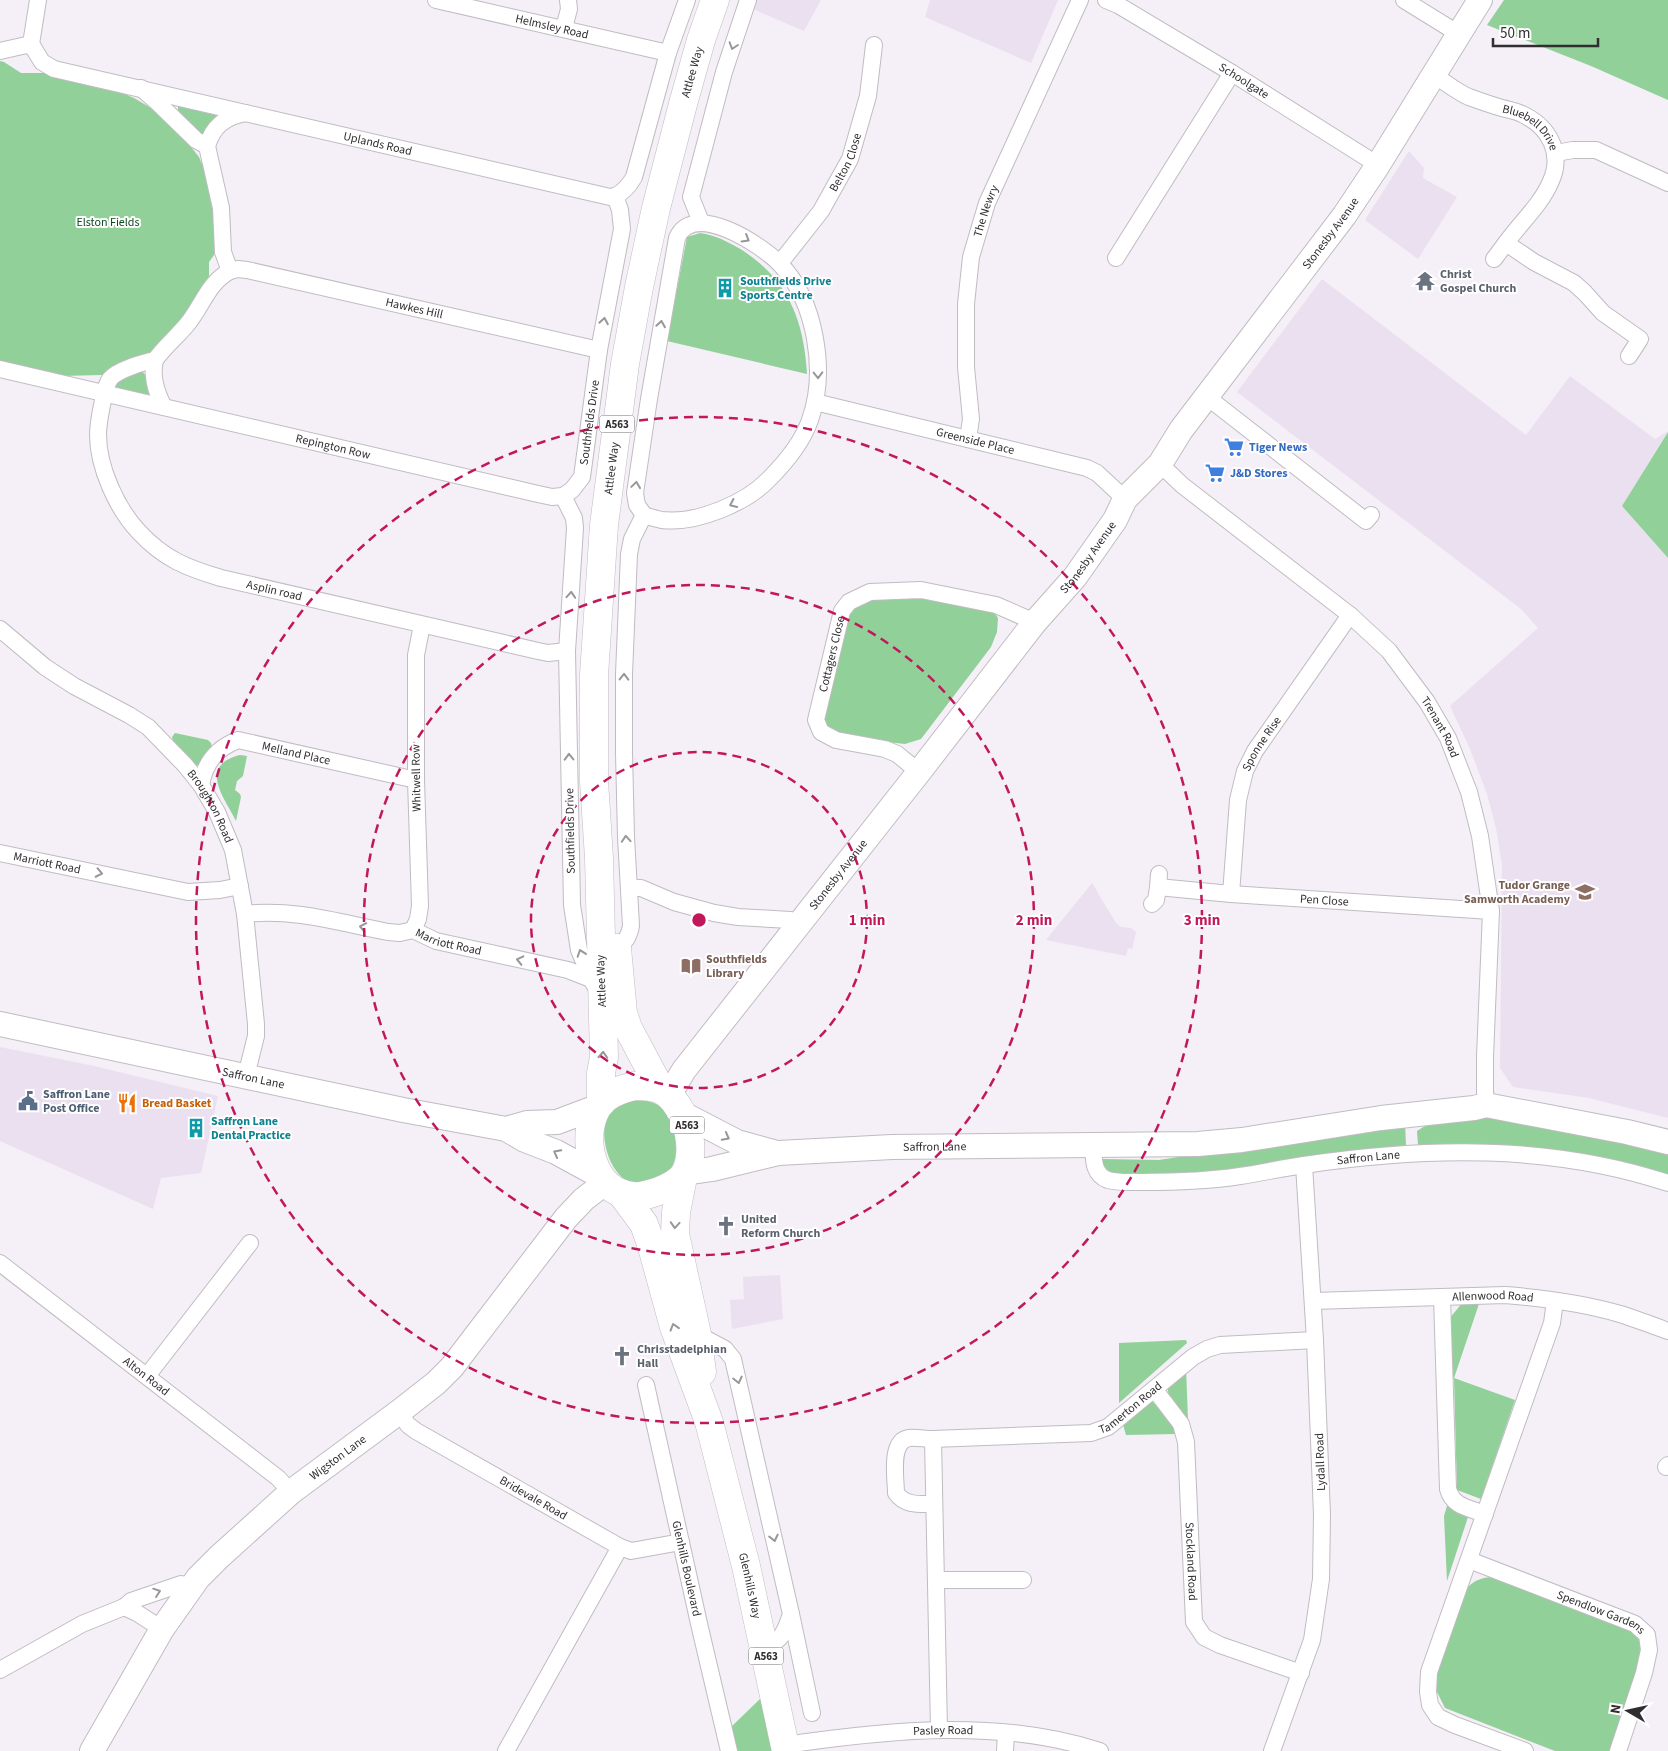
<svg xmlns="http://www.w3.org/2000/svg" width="1668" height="1751" font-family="'Source Sans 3',sans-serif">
<rect width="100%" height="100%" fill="#f5eff7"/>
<!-- built -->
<g fill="#ebe0ef">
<path d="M756,0h65l-17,31 -51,-22z"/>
<path d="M930,0h128l-27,63 -106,-46z"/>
<path d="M1409,151l15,17 -1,10 34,19 -39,62 -53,-39z"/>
<path d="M1322,279l204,156 44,-59 85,63 13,-8 -46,75 46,52v560l-79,-20 -76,-11 -13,-19 2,-203 -6,-37 -9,-34 -17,-45 -20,-43 88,-78 -17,-19 -284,-217z"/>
<path d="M1092,883l24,40 5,4 10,1 5,4 -4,17 -4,-1 -2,8 -80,-16z"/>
<path d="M0,1047l94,19 124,30 -17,77 -40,5 -8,31 -153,-68z"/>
<path d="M780,1275l3,44 -51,10 -2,-29 14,-1 -1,-22z"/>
</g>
<!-- green -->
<g fill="#91d098">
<path d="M1504,0h164v100l-77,-34 -104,-41z"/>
<path d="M0,61l4,1 17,11h24l68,16 21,9 22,13 20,17 23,29 12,29 5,33 -2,36 -5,7v14l-21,42 -35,33 -22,14 -29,10 -43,1 -59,-13z"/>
<path d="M178,105l39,9v3l-13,18h-2l-24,-21z"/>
<path d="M700,233c16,2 28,9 42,17 46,30 62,70 65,124l-140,-33 20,-104z"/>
<path d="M142,371l4,5 4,15 -2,5 -31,-5 -3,-4 2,-7z"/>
<path d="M1668,432v126l-46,-52z"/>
<path d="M914,595l79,16 5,7 -1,14 -6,15 -70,92 -16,5 -45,-5 -25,-5 -10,-7 -2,-10 24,-102 13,-14z"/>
<path d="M175,733l33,7 3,3 1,4 -13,18h-4l-21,-21 -2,-7z"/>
<path d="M240,755l7,1 -4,20 -6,5 -2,9 5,4 1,3 -5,24c-11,-23 -39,-55 4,-66z"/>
<path d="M631,1099c35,1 46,17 45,52 0,14 -8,25 -21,28 -6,1 -13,4 -19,4 -25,-1 -38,-47 -29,-65 5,-10 15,-15 24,-19z"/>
<path d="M1495,1116l173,33v27l-141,-28 -54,-4 -55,1 -1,-14 11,-7z"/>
<path d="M1405,1122l1,24 -48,4 -137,21 -55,3h-53l-12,-9 1,-6 57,1z"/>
<path d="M1480,1301l-26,77 61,22 -34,99 -24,-9 -3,-111 -4,-2 -1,-58 14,-17z"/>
<path d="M1186,1340l1,3 -68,60v-60z"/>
<path d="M1186,1367l2,53h-4c-6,-10 -20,-24 -15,-36 3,-6 12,-12 17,-17z"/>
<path d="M1152,1402c15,6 19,19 24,32l-50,1 -4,-14 25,-18z"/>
<path d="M1447,1506l15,5 6,6 -21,64 -3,-65z"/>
<path d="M1490,1577l143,51 8,10 2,17 -32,96h-56l-110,-43 -9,-18v-12c5,-15 25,-85 33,-92 6,-6 13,-8 21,-9z"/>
<path d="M763,1696l12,55h-40l-5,-23z"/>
</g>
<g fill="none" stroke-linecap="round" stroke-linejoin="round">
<defs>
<g id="street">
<path id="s1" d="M436,0l232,53"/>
<path id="s2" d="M1106,0l12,5 114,68 146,92"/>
<path d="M1404,0l55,34"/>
<path d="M564,28l5,-19 -1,-9"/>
<path d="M31,44l7,-44"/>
<path id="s3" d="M0,51l31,-7 11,18 12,7 556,128 5,-1"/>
<path id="s4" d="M1434,75c11,7 23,17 35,22 11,4 22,8 33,11 7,2 15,3 22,7 26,13 39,39 27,66 -10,24 -31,42 -45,62l28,19 40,21 11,10 18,20 37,26 -11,17"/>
<path id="s5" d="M141,88l17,15 38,37 11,6 14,62 2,44 7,19c-21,11 -27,33 -41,51 -10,13 -24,24 -34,38 -11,2 -38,10 -45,19 -5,7 -6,18 -8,26 -2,10 -4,20 -4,30 0,32 19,74 41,97 25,27 48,36 82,46l317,73 10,2 19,-2"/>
<path d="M207,146c6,-20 19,-30 39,-33"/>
<path d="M1556,153l17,-3h23l72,33"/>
<path d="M701,222l-10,-25 33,-125 24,-72"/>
<path d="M1116,258l116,-185"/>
<path d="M1494,259l12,-16"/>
<path id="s6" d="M780,263l41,-52 29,-52 18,-63 6,-51"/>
<path id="s7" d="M230,271l8,-2 9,1 352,80"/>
<path d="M155,360c-4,16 1,32 9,47"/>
<path id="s8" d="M0,369l538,125 14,3 11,-1"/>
<path d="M1207,397l159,124 5,-6"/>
<path id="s9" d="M815,402l272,66 10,5 28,26"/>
<path id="s10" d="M968,439l3,-20 -5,-52v-63l5,-47 16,-54 93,-203"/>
<path id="s11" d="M1160,464l22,21 168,130 39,36 38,51 21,36 21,54 11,44 11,75 -6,146v34l1,14"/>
<path id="s12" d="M0,629l45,38 29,19 55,29 19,12 37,38 16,20 16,27 16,38 12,64 11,110v12l-10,40"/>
<path id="s13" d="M919,772l-22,-18 -12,-5 -49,-9 -15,-8 -5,-12 26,-109 7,-9 21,-10 51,-2 75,15 39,17"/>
<path id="s14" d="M201,785c4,-23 16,-37 37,-45l178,40"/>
<path id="s15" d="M0,853l188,39 32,-2 20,-4"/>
<path id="s16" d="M1159,874l-1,13 73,7 260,17"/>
<path d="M629,888h12l33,14 40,11 24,4 52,3 8,4"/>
<path id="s17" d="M1231,894l7,-94 7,-29 10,-20 95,-136"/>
<path d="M1152,904l4,-4 2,-13"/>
<path id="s18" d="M245,914c48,-6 96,9 143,18l12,1 13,-3 23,11 132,29 23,9"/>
<path d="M413,930l5,-11 2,-13 -4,-126v-125l6,-30"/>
<path d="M617,947c9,-5 12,-11 14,-21l-5,-89 -2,-84v-79l5,-120 3,-15 12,-24 -7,-10 -2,-12 14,-94 28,-161c16,-38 85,7 103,26 36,37 47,108 30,156 -8,23 -24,42 -41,59 -23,24 -72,45 -107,41 -6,-1 -12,-3 -18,-5"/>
<path id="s19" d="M598,991l-7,-12 -12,-29 -7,-45 -5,-254 8,-123 -1,-10 -11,-22 9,-6 10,-13 17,-127 23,-121 -2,-19 -5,-14c9,-4 14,-10 19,-19l34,-124 19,-53"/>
<path id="s20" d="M1093,1144c1,14 -1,30 15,36 10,3 23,2 34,2 32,0 66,-1 98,-6 21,-3 42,-8 64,-11 121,-18 246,-21 364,18"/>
<path id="s21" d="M0,1263l278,215 13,14"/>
<path d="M1442,1297l6,192c5,18 21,19 37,25"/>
<path id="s22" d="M1313,1301l192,-6c38,3 78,8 115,19 16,5 32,11 48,17"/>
<path d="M697,1334l28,15 8,10 58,255 21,99"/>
<path d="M147,1376l103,-133"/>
<path id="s23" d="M646,1385l54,243 29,123"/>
<path id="s24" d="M1155,1390l26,34 5,18 8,180 10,15 16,8 81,28"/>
<path id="s25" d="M399,1412l9,13 8,6 204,116 11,4 50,-9"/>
<path d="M933,1439l6,291"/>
<path d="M1666,1467l2,-2"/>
<path id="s26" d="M934,1504c-14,0 -29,2 -38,-11 0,-14 -7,-52 13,-55 7,-1 16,1 24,1l158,-6 17,-6 85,-70 14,-8 13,-4 95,-5"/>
<path id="s27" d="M1469,1560l166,64 12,11 2,15 -5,23 -26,78"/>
<path d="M936,1580h87"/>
<path d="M124,1607l13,6 25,16"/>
<path d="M764,1649c18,-9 21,-17 27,-35"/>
<path d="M0,1670l82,-46 42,-17 7,-6 50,-17 10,2"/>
<path id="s28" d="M785,1745c103,-15 214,-27 315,6"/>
<path d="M506,1751l114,-204"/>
<path d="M1005,1751l1,-18"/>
<path d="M1272,1751l40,-111 9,-61 1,-64 -7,-175 -11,-175"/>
<path d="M1525,1751l-70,-26 -17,-8 -8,-12 -2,-13 1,-20 123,-349 3,-22"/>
</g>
<g id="secondary">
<path id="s29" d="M0,1024l403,86 103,19 19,11 31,12 44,24"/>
<path id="s30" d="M669,1095l15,-25 235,-298 116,-150 40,-45 40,-57 10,-21 35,-35 21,-34 163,-214 34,-51 102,-165"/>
<path d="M683,1114l54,28 40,11"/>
<path d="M506,1129l21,-6 30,-1 40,-15"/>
<path id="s31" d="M685,1173l27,-4 66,-16 114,-6 306,-3 44,-4 139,-22 93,-10 12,-3 141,27 41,10"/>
<path id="s32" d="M92,1751l70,-122 36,-51 21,-21 72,-65 108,-80 37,-29 16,-16 114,-149 18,-19 21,-16"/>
</g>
<g id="highway">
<path d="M617,948l6,65 5,15 33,62"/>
<path d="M635,1086c9,0 18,0 26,4 25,13 38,61 23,85 -6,8 -17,13 -25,16 -9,3 -18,6 -26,5 -40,-4 -54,-57 -36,-88 8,-14 24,-19 38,-22z"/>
<path id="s33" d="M601,1103v-30l3,-16 -5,-199 -5,-77v-106l10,-150 21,-161 14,-77 17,-79 27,-104 18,-64 14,-40"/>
<path d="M683,1177l-7,35 -1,22 22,100 5,38"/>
<path id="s34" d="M621,1193l23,31 8,23 22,80 35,95 37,144 40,185"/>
</g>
</defs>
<!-- street casing -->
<use href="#street" stroke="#c1bbc2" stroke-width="18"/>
<!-- secondary casing -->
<use href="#secondary" stroke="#c1bbc2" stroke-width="26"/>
<!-- highway casing -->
<use href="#highway" stroke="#c1bbc2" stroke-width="29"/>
<!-- street -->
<use href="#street" stroke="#fff" stroke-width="16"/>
<!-- secondary -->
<use href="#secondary" stroke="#fff" stroke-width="24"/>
<!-- highway -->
<use href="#highway" stroke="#fff" stroke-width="28"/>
</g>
<!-- one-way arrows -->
<defs><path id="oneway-chevron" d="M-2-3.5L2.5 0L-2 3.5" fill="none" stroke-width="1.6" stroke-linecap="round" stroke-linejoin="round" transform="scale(1.25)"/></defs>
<g stroke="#989698">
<use href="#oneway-chevron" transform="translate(733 46) rotate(108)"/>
<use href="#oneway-chevron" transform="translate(746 239) rotate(31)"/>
<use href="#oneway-chevron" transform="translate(604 321) rotate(-80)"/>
<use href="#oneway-chevron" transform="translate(661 324) rotate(-81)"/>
<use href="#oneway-chevron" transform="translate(818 375) rotate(89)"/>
<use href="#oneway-chevron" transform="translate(636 485) rotate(-82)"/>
<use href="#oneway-chevron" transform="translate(733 504) rotate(155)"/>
<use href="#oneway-chevron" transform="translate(571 595) rotate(-86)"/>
<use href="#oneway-chevron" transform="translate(624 677) rotate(-89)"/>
<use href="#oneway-chevron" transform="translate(569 757) rotate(-91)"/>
<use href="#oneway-chevron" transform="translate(626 839) rotate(-94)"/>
<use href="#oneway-chevron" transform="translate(99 873) rotate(12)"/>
<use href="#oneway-chevron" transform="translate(363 927) rotate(-169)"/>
<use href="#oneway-chevron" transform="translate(581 953) rotate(-109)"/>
<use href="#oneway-chevron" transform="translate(520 960) rotate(-167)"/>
<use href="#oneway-chevron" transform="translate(603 1055) rotate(-87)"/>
<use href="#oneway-chevron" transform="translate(726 1137) rotate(28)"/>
<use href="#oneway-chevron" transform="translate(557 1153) rotate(-152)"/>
<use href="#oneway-chevron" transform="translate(675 1225) rotate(94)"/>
<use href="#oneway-chevron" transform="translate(674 1327) rotate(-107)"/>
<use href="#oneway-chevron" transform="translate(738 1380) rotate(77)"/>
<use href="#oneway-chevron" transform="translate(774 1538) rotate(77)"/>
<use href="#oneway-chevron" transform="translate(157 1592) rotate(-19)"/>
</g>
<!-- distance rings -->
<g fill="none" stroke="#c2185b" stroke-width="2.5" stroke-dasharray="9 6">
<circle cx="699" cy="920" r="168"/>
<circle cx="699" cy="920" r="335"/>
<circle cx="699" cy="920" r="503"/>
</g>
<!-- icons -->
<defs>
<symbol id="temple-bare" viewBox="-9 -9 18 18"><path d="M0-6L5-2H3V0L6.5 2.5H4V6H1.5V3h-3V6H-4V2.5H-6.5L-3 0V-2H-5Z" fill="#6b7280" stroke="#fff" stroke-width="2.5" paint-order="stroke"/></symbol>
<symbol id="building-bare" viewBox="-9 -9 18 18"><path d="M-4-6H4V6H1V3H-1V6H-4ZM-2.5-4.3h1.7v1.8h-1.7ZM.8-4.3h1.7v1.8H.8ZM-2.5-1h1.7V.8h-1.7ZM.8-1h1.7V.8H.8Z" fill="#0f9aa8" stroke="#fff" stroke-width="2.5" paint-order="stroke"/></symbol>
<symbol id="supermarket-bare" viewBox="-9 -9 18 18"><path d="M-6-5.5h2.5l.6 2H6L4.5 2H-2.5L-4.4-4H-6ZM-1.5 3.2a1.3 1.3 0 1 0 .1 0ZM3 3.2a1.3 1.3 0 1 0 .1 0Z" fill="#3f7fe0" stroke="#fff" stroke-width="2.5" paint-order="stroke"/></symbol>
<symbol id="school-bare" viewBox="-9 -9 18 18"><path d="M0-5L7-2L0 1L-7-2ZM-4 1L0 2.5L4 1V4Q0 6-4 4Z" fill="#8d6e63" stroke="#fff" stroke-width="2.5" paint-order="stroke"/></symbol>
<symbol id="library-bare" viewBox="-9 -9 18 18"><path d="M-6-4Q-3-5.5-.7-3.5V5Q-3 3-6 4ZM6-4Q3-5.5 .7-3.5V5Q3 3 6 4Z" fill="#8d6e63" stroke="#fff" stroke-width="2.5" paint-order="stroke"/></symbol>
<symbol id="civic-bare" viewBox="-9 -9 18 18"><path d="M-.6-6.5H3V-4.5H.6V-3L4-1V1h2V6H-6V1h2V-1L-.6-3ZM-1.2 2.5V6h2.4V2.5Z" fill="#5c6f8a" stroke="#fff" stroke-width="2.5" paint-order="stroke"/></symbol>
<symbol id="restaurant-bare" viewBox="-9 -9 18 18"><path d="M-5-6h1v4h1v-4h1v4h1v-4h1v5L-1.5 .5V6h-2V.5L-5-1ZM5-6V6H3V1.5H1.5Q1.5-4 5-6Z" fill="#e8710a" stroke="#fff" stroke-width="2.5" paint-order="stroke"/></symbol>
<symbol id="church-bare" viewBox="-9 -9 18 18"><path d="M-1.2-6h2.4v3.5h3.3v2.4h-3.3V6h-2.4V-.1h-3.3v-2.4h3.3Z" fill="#6b7280" stroke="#fff" stroke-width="2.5" paint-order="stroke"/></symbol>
</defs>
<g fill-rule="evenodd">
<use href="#temple-bare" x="1411" y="267" width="28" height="28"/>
<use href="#building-bare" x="711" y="274" width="28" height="28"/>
<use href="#supermarket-bare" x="1220" y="433" width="28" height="28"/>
<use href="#supermarket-bare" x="1201" y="459" width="28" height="28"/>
<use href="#school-bare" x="1571" y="878" width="28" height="28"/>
<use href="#library-bare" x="677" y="952" width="28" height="28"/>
<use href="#civic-bare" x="14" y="1087" width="28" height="28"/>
<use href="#restaurant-bare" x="113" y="1089" width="28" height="28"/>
<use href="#building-bare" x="182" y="1114" width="28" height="28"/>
<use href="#church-bare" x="712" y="1212" width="28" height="28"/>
<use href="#church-bare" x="608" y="1342" width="28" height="28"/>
</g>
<g text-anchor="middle" stroke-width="4" stroke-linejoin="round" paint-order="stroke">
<!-- shield labels -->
<g fill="#fff" stroke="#6f6d6f" stroke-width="1">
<rect x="599.5" y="415.5" width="35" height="17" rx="4"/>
<rect x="669.5" y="1116.5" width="35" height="17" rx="4"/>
<rect x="748.5" y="1647.5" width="35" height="17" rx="4"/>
</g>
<g font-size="11" font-weight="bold" fill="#312e31">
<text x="617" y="428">A563</text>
<text x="687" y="1129">A563</text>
<text x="766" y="1660">A563</text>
</g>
<!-- street labels -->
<g font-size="12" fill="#312e31" stroke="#fff">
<text dy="4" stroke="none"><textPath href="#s1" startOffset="119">Helmsley Road</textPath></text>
<text dy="4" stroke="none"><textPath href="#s33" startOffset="1041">Attlee Way</textPath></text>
<text dy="4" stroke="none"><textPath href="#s2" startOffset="160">Schoolgate</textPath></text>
<text dy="4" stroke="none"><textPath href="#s4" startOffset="112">Bluebell Drive</textPath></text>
<text dy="4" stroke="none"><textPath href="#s3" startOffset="399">Uplands Road</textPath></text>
<text dy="4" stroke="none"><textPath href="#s6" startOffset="121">Belton Close</textPath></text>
<text dy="4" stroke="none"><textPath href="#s10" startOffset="231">The Newry</textPath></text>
<text dy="4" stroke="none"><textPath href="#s30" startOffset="1088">Stonesby Avenue</textPath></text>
<text dy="4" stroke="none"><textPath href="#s7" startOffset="189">Hawkes Hill</textPath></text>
<text dy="4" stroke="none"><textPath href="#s19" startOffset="585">Southfields Drive</textPath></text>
<text dy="4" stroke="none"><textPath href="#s9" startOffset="165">Greenside Place</textPath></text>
<text dy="4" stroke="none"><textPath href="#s8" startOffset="342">Repington Row</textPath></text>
<text dy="4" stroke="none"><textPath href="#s33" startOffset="636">Attlee Way</textPath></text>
<text dy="4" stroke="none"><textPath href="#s30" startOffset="682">Stonesby Avenue</textPath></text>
<text dy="4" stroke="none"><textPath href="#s5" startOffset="698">Asplin road</textPath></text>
<text dy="4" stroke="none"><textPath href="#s13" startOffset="189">Cottagers Close</textPath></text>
<text dy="4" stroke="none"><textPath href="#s11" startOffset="388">Trenant Road</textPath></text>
<text dy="4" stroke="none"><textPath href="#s17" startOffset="156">Sponne Rise</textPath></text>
<text dy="4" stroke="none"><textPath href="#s14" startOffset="121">Melland Place</textPath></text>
<text transform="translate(416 778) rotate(-91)" y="4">Whitwell Row</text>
<text dy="4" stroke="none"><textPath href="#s12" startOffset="280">Broughton Road</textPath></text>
<text transform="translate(570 831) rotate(-91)" y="4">Southfields Drive</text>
<text dy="4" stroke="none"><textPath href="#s15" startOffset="48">Marriott Road</textPath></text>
<text dy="4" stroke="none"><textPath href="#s30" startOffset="278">Stonesby Avenue</textPath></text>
<text dy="4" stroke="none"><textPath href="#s16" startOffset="180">Pen Close</textPath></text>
<text dy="4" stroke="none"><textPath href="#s18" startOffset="208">Marriott Road</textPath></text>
<text transform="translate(601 981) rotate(-92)" y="4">Attlee Way</text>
<text dy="4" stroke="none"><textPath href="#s29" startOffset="259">Saffron Lane</textPath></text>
<text dy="4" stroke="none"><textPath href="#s31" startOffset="252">Saffron Lane</textPath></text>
<text dy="4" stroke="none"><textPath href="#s20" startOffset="304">Saffron Lane</textPath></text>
<text dy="4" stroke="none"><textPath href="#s22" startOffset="180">Allenwood Road</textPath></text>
<text dy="4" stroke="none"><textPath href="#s21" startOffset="185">Alton Road</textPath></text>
<text dy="4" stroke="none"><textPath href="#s26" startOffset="332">Tamerton Road</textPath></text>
<text dy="4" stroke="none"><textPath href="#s32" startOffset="388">Wigston Lane</textPath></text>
<text transform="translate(1320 1462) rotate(-92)" y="4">Lydall Road</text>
<text dy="4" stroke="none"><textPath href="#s25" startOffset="161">Bridevale Road</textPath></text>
<text dy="4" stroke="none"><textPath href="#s24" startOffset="181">Stockland Road</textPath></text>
<text dy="4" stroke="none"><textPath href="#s23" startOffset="188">Glenhills Boulevard</textPath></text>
<text dy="4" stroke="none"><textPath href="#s34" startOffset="416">Glenhills Way</textPath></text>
<text dy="4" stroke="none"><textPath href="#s27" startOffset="142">Spendlow Gardens</textPath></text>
<text dy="4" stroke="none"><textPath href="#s28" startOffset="159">Pasley Road</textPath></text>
</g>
<!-- park labels -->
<g font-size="12" fill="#0b481b" stroke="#fff">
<text x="108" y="226">Elston Fields</text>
</g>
<!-- worship labels -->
<g font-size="12" font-weight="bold" fill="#5b616d" stroke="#fff" text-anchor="start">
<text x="1440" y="278">Christ<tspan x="1440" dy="14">Gospel Church</tspan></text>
<text x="741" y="1223">United<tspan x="741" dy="14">Reform Church</tspan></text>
<text x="637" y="1353">Chrisstadelphian<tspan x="637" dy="14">Hall</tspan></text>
</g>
<!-- culture labels -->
<g font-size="12" font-weight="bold" fill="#0d838f" stroke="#fff" text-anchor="start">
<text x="740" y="285">Southfields Drive<tspan x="740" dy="14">Sports Centre</tspan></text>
<text x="211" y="1125">Saffron Lane<tspan x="211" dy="14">Dental Practice</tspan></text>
</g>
<!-- shop labels -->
<g font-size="12" font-weight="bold" fill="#366cbe" stroke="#fff" text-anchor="start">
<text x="1249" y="451">Tiger News</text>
<text x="1230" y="477">J&amp;D Stores</text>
</g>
<!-- education labels -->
<g font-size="12" font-weight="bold" fill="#785e54" stroke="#fff" text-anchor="end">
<text x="1570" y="889">Tudor Grange<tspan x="1570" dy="14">Samworth Academy</tspan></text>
<text x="706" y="963" text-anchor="start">Southfields<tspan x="706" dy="14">Library</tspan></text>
</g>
<!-- service labels -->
<g font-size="12" font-weight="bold" fill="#4e5e75" stroke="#fff" text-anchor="start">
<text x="43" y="1098">Saffron Lane<tspan x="43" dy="14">Post Office</tspan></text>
</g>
<!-- food labels -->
<g font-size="12" font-weight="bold" fill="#c56008" stroke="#fff" text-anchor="start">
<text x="142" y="1107">Bread Basket</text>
</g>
</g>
<circle cx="699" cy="920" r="8" fill="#c2185b" stroke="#fff" stroke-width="2.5"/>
<g font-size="15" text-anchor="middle" font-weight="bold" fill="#c2185b" stroke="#fff" stroke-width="4" stroke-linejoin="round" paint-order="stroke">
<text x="867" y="925">1 min</text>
<text x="1034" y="925">2 min</text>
<text x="1202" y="925">3 min</text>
</g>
<!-- north arrow -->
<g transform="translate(1628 1711) rotate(279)" stroke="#ffffff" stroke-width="4" paint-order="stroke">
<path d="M0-4L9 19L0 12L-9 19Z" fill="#312e31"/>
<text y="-8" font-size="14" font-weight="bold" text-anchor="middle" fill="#312e31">N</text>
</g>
<!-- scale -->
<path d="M1493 38v8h105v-8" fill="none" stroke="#312e31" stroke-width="2.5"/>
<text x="1500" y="38" font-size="15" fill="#312e31" stroke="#ffffff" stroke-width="4" paint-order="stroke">50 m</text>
</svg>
